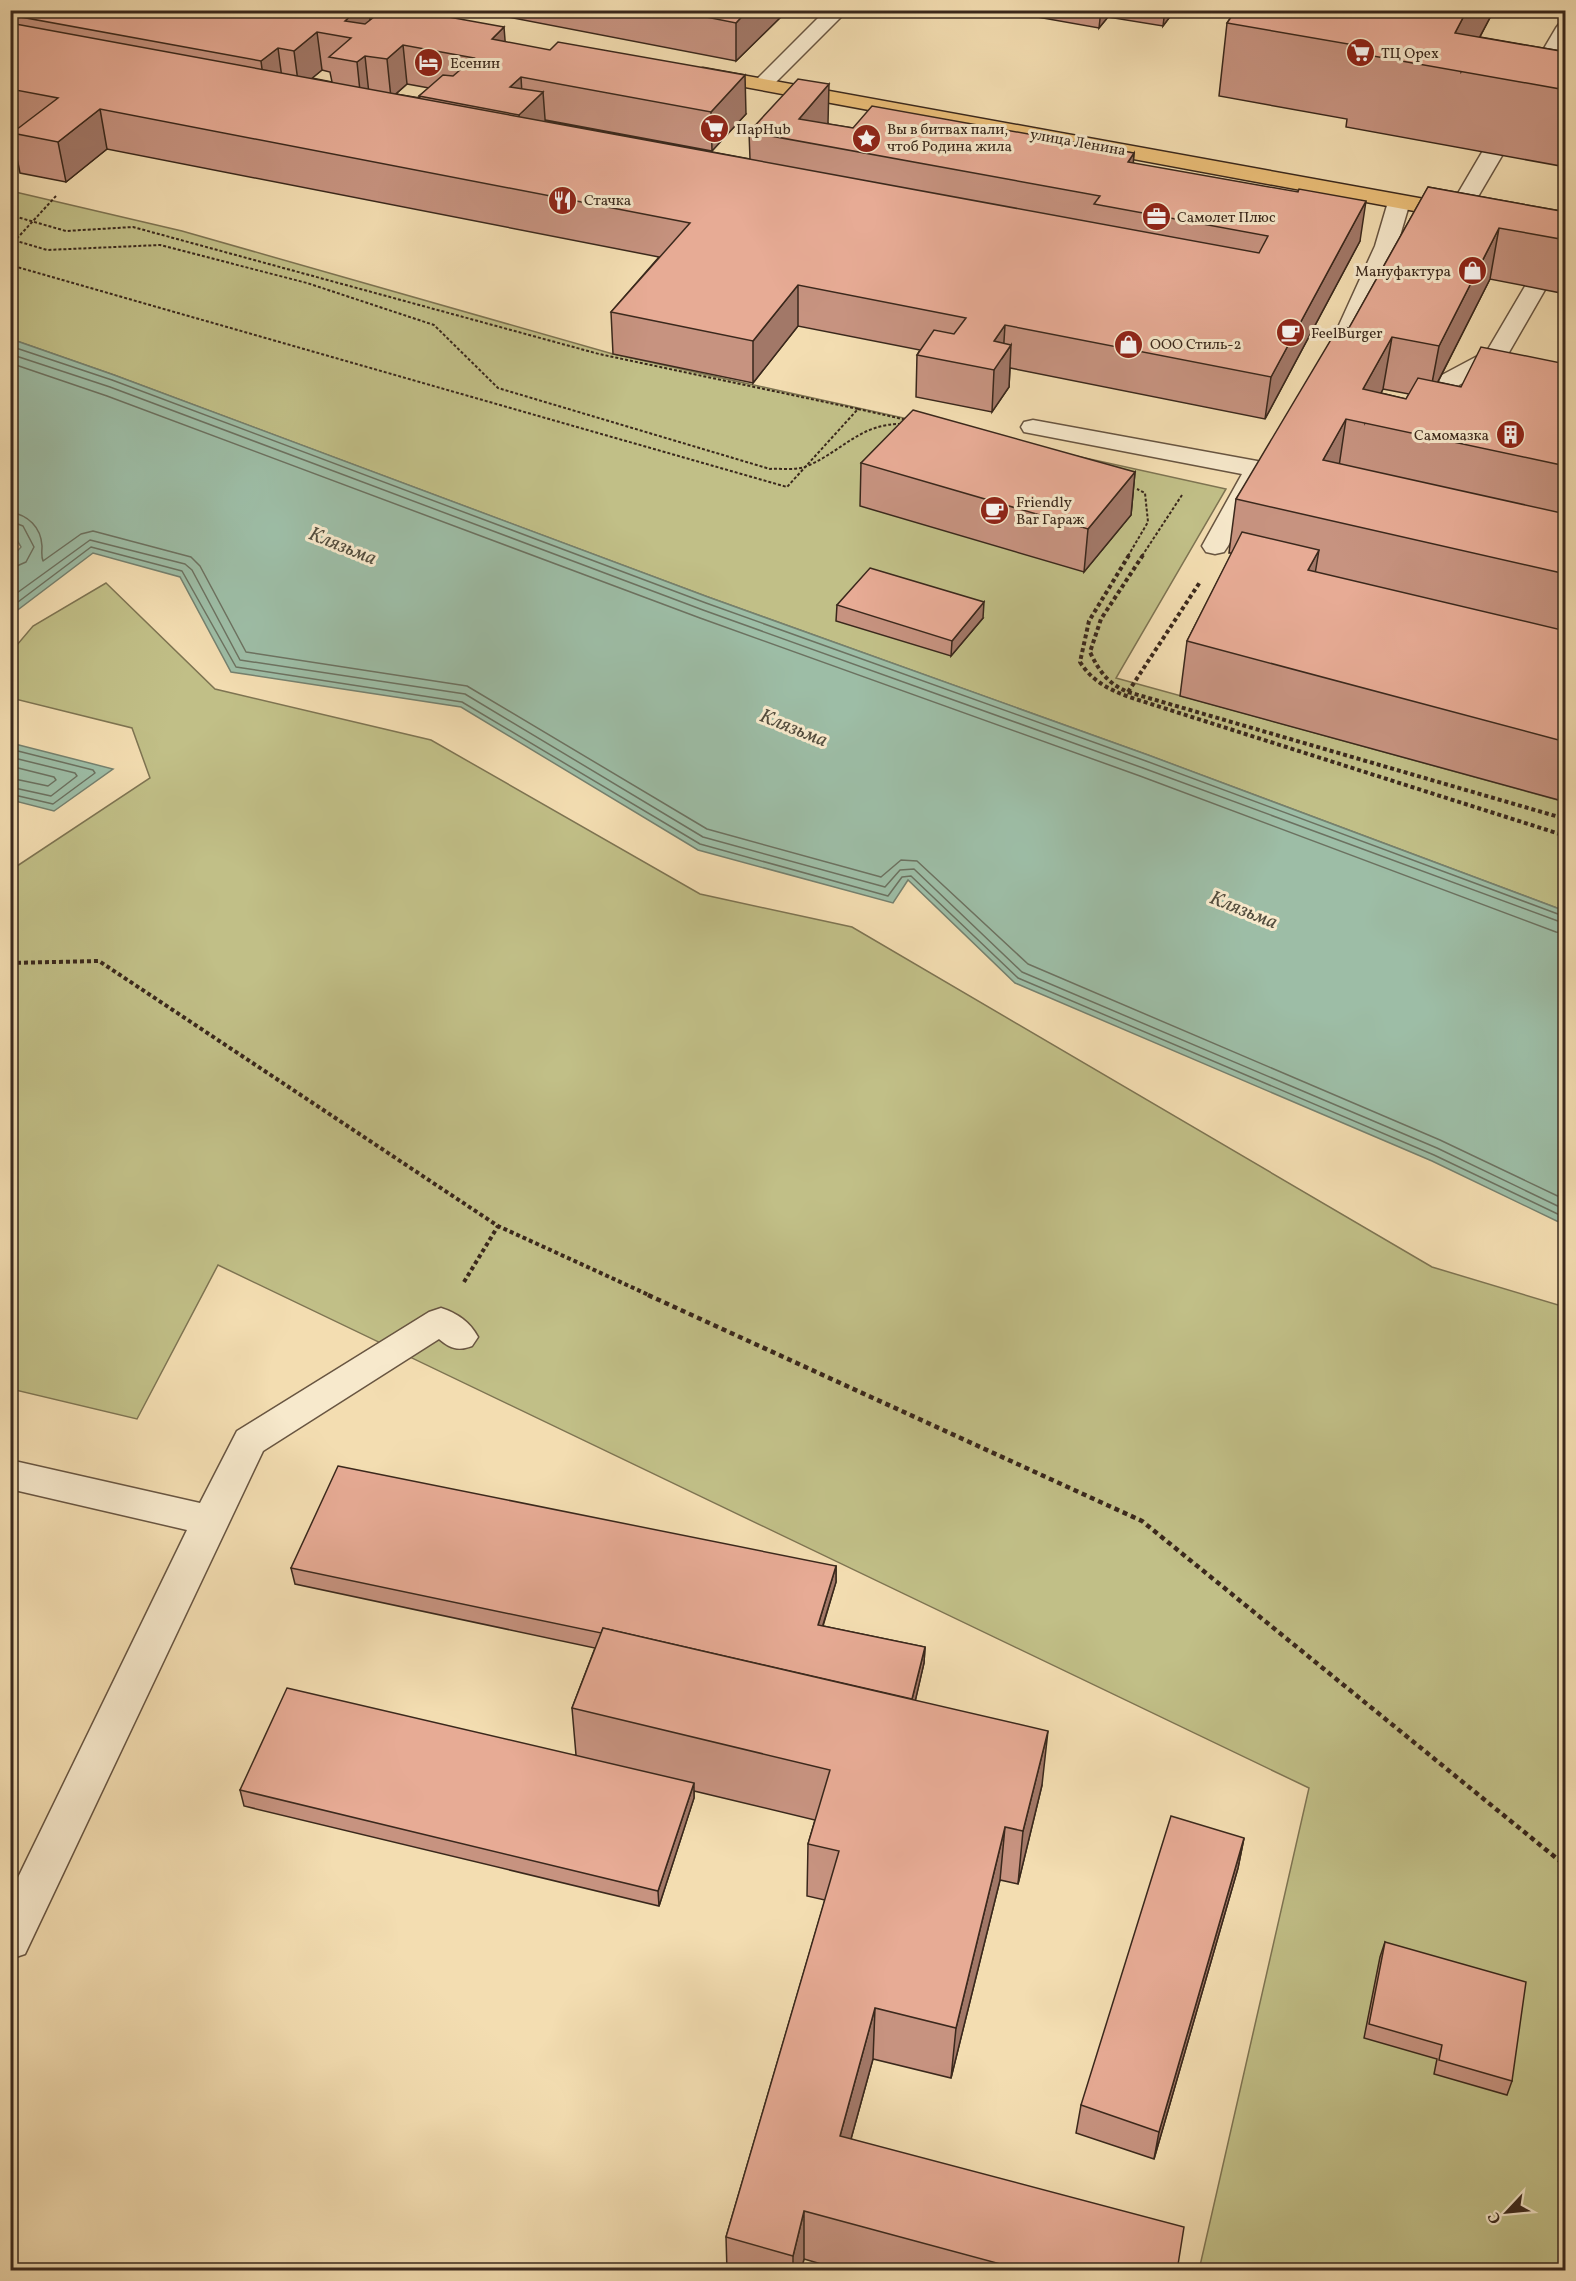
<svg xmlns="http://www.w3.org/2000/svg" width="1576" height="2281" font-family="Vollkorn,serif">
<rect width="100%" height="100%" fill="#f3ddb1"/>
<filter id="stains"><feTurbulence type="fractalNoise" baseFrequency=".00333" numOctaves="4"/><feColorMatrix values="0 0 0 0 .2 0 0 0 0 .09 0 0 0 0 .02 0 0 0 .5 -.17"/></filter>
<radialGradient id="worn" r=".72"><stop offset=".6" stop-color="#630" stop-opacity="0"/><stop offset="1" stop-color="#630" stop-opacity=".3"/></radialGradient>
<!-- green -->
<g fill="#c1bf87" stroke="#7e7452" stroke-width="1.5">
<path d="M11,191l171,40 431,123 613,135 -110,189 449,124v109l-417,-156 -440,-158 -594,-222 -103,-36z"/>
<path d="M106,583l109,106 216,51 269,154 152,33 580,340 133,40v963h-366l110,-482 -1091,-523 -81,154 -126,-30v-519l139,-92 -18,-50 -121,-30v-46l22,-26z"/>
</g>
<!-- water -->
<g fill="#9dbda6" stroke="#75816f" stroke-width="1.5">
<path d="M11,339l103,36 594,222 440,158 417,156v314l-133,-64 -417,-178 -107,-103 -15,23 -195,-53 -237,-143 -230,-35 -51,-95 -87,-24 -82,62v-57l10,-11 -10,-17z"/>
<path d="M11,743l102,26 -59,42 -43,-11z"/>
</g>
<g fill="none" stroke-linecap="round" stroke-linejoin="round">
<!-- shore -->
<g stroke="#6c7261" stroke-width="1.5">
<path d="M10,346l102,34 594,223 440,158 420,156"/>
<path d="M10,354l100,33 593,223 440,158 423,156"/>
<path d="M10,363l97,33 593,222 440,158 416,156 10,1"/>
<path d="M10,512c18,3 31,15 32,34 0,6 -1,10 1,15l38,-27 12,-3 98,26 9,9 46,86 221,34 240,143 174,48 20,-17 16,1 111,103 412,176 126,60"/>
<path d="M10,521l13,5 11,21 -8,15 -16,7"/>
<path d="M10,598l80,-58 95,24 7,6 48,90 225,34 238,143 182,50 15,-17 14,-1 108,103 415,176 129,62"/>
<path d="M10,608l81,-61 91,24 54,96 226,35 238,142 188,52 14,-19 9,-1 107,102 416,177 132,63"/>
<path d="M10,749l83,21 2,3 -42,31 -43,-10"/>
<path d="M10,757l65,16 2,3 -26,20 -41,-9"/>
<path d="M10,766l44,11 2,3 -8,6 -38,-8"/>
</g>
<defs>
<g id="minor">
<path d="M826,10h22l-77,77 -7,2 -7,-2 -3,-4 3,-4z"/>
<path d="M1566,22v24l-26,43 -3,4 -7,2 -7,-2 -3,-4 36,-61 3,-4z"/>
<path d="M1492,148l8,1 3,5 -34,58 -3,5 -8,2 -8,-2 -3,-5 34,-58 3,-5z"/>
<path d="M1399,195l8,2 3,5 -13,44 -54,123 -4,5 -8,2 -8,-2 -4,-5 56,-123 13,-44 3,-5z"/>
<path d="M1535,281l8,2 3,5 -42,73 -45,24 -14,31 -9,2 -23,-5 -3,-5 3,-5 15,-1 12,-26 47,-25 37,-63 3,-5z"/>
<path d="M1033,420l224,41 9,3 4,5 -42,77 -4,6 -9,2 -9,-2 -4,-6 40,-72 -218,-42 -3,-5 3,-5z"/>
<path d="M441,1308c16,5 29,14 37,29l-6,9c-14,5 -21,3 -33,-7l-176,112 -238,503 -15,5v-65l177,-364 -177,-41v-29l190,43 37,-72 192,-119z"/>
</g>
<path id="major" d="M703,68l760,138 8,2 3,5 -3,5 -8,2 -767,-142 -3,-4 3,-4z"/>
</defs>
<!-- minor casing -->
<use href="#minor" stroke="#685541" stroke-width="3"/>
<!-- major casing -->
<use href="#major" stroke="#3a281c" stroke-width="3"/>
<!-- path-far2 -->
<g stroke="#3a281c" stroke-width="2" stroke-dasharray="3 2" stroke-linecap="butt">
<path d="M10,215l56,16 67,-4 466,127 259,55 -71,78 -777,-222"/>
<path d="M10,239l37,11 113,-5 147,38 127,42 64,63 272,81c12,-1 26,2 37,-3 36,-15 53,-43 96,-42"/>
<path d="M10,246l46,-50"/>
<path d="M858,409l49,11"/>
<path d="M1128,556l20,-34 -3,-29 -8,-4"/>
<path d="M1142,556l40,-61"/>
</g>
<!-- path-far1 -->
<g stroke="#3a281c" stroke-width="4" stroke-dasharray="4 3" stroke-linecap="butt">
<path d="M1129,555l-40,66 -9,41c12,19 28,27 49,35l437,139"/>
<path d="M1143,555l-42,64 -11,33c9,19 18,32 38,40l438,127"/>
<path d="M1128,692l72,-110"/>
<path d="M10,963l89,-2 399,265 153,70"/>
<path d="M464,1282l34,-56"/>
</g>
<!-- path -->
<path stroke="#3a281c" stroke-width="4.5" stroke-dasharray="5 4" stroke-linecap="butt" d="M648,1295l494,226 424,345"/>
<!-- minor -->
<use href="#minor" fill="#f7e9cc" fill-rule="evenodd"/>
<!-- major -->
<use href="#major" fill="#eabe78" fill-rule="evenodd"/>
</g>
<!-- wall -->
<g fill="#c79380" stroke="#3a281c" stroke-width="1.5" fill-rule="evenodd">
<path d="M10,10h359l1,10 135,22 241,72 -34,37 -167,-31v1l205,38 -1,-27 79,-9v1l25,4 281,25 -1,10 227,78 -95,178 -255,-51 -1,19 -17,25 -76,-15 1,-42 3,-5 -122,-24 -45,57 -140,-29 -2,-42 48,-55 -552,-108 -41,33 -46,-9 -8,-40 6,-5 -8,-2zM322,70l8,2 2,10 -20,-4zM407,84l22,4 -10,8 1,2 -24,-4z"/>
<path d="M472,10h316l-52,51z"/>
<path d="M1015,10h160l-12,16 -55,-9 -9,11 -84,-15z"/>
<path d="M1236,10h258l-14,27 86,15v115l-220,-40 1,-8 -128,-23 8,-73z"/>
<path d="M1428,187l138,25v82l-76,-15 -52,103 23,5 105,-23v438l-386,-106 7,-55 45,-88h-3l7,-54 113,-171zM1383,389l26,5 -3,5 -25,-6z"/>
<path d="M861,463l274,9 -4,43 -47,57 -224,-66z"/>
<path d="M837,605l146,13 -32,38 -115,-35z"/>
<path d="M836,1566v16l-13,44 102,21 -1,16 -9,38 127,84 -24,99 -18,-4 -49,198 -78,-19 -22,80 326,132h-332l-41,-12 -3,12h-74l-1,-34 99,-337 -18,-4 1,-52 7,-24 -121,-29v7l-35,108 -415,-100 -4,-16 336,-35 -4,-47 23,-60 -300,-64 -4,-16z"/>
<path d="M1244,1838l-6,30 -84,291 -78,-26 5,-28z"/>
<path d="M1385,1942l127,139 -5,14 -73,-21 3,-15 -73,-21 16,-81z"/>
</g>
<!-- shaded-wall -->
<g fill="#a27868" stroke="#3a281c" stroke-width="1.5">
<path d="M357,10h12l3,29 -21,-1 -6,-17z"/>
<path d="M748,10h40l-52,51v-38z"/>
<path d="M1101,10h8l-1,7 -9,11z"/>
<path d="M1165,10h10l-12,16z"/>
<path d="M1467,10h27l-33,62 -6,-39z"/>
<path d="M504,27l3,38 -15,-26z"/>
<path d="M317,32l5,38 -23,19 -5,-38z"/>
<path d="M403,45l4,39 -16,14 -4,-39z"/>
<path d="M278,48l5,38 -17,14 -5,-39z"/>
<path d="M365,56l4,38 -8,7 -4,-39z"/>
<path d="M745,75l1,39 -34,37 -1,-39z"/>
<path d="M521,77l2,34 20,-19 3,40 -24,22 -3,-39 -9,-28z"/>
<path d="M829,84l-1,39 -17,20 -12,-24z"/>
<path d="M100,109l7,40 -41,33 -8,-40z"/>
<path d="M1134,153l-3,39 -3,-30z"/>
<path d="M1366,201l-6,40 -95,178 6,-42z"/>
<path d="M1499,228l-9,51 -61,120 10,-53z"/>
<path d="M798,285v41l-45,57v-42z"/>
<path d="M1005,325l-2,32 8,-12 -2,42 -17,25 2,-42v-29z"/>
<path d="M1392,337l-9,52 -18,34 -2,-34z"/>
<path d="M1346,419l-8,54 -15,-13z"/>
<path d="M1135,472l-4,43 -47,57 4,-43z"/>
<path d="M1319,550l-9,54 -2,-34z"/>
<path d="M984,602l-1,16 -32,38 1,-15z"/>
<path d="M836,1566v16l-18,59v-16z"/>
<path d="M925,1647l-1,16 -12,52v-16z"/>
<path d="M1048,1731l-6,54 -24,99 5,-53z"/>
<path d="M694,1783v15l-35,108 -1,-15z"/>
<path d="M1005,1827l-5,53 -49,198 5,-50z"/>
<path d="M1244,1838l-6,30 -84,291 5,-27z"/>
<path d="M875,2008l-2,51 -35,127 2,-50z"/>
<path d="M804,2211v48l-3,12h-8v-15z"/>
</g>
<!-- building -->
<g fill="#e7ab95" stroke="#3a281c" stroke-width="1.5">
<path d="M10,10h347l-12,11 20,3 18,-14h27l94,17 -12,12 58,11 8,-8 187,33 -34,37 -190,-35 -11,10 33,5 -24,23 -100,-19 24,-21 10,1 21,-18 -71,-13 -16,14 -22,-3 -8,6 -28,-5 22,-19 -34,-6 -23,19 -16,-3 -17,13 -251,-46z"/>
<path d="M671,10h77l-12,13z"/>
<path d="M1236,10h231l-12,23 111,19v38l-210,-37 4,-7 -133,-23z"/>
<path d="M10,23l1249,230 9,-17 -174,-32 6,-8 -351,-64 49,-53 31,5 -30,35 54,9 19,-22 262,47 -6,9 170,30 1,-3 67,12 -95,176 -266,-52 -11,16 17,4 -17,25 -77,-15 17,-25 20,4 12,-16 -168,-33 -45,56 -142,-29 79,-89 -590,-114 -42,33 -46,-9 46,-35 -48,-9z"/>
<path d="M1428,187l138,25v28l-67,-12 -60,118 -47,-9 -29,52 43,10 12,-21 43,9 20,-40 85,17v102l-220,-47 -23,41 243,54v60l-330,-75 103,-173 10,2z"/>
<path d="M913,410l222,62 -47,57 -227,-66z"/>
<path d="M1242,532l77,18 -11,20 258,61v111l-379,-101z"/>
<path d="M870,568l114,34 -32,39 -115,-36z"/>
<path d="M338,1466l498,100 -18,59 107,22 -13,52 -309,-71 -2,5 -310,-65z"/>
<path d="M603,1628l445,103 -25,100 -18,-4 -49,201 -81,-20 -35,128 344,91 -7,44h-151l-222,-60 -11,45 -67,-19 113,-386 -31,-7 22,-74 -258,-62z"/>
<path d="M287,1688l407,95 -36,108 -418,-101z"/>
<path d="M1171,1816l73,22 -85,294 -78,-27z"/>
<path d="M1385,1942l141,40 -14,99 -73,-21 3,-15 -73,-21z"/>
</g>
<!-- icons -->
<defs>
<symbol id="supermarket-disc" viewBox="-11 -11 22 22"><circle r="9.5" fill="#8f2418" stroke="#f7e9cc"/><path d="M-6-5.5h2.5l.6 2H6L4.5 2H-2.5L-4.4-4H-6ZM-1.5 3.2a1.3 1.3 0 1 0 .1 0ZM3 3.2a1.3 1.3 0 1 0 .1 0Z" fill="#fff"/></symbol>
<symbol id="hotel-disc" viewBox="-11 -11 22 22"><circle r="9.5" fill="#8f2418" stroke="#f7e9cc"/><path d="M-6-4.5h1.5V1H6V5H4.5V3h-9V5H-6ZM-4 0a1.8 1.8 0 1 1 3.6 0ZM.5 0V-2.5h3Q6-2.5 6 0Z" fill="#fff"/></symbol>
<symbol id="sight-disc" viewBox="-11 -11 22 22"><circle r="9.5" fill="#8f2418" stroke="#f7e9cc"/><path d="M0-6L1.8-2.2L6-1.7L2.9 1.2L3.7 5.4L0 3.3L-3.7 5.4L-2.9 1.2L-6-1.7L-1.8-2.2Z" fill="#fff"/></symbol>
<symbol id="restaurant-disc" viewBox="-11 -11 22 22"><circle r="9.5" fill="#8f2418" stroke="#f7e9cc"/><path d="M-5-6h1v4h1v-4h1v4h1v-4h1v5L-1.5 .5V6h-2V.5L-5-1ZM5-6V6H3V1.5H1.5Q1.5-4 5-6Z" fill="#fff"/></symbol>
<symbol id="office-disc" viewBox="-11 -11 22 22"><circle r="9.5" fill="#8f2418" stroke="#f7e9cc"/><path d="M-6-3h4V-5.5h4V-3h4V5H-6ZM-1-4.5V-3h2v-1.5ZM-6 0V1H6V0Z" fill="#fff"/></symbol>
<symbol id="shop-disc" viewBox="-11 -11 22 22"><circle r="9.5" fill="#8f2418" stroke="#f7e9cc"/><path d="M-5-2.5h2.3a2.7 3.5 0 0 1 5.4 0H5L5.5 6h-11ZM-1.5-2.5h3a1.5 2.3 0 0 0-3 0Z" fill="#fff"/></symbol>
<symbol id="cafe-disc" viewBox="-11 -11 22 22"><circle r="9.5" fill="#8f2418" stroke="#f7e9cc"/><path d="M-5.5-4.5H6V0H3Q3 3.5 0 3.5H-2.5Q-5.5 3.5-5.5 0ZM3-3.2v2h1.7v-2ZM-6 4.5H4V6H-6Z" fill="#fff"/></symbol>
<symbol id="building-disc" viewBox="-11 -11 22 22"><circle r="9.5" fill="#8f2418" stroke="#f7e9cc"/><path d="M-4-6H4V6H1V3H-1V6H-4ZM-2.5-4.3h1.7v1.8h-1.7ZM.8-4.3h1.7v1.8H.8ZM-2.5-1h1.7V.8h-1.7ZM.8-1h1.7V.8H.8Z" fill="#fff"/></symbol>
</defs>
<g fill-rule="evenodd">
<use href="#supermarket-disc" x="1344" y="36" width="33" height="33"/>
<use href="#hotel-disc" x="412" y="46" width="33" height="33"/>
<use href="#supermarket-disc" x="698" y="112" width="33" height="33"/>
<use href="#sight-disc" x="850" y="122" width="33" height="33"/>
<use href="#restaurant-disc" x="546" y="184" width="33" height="33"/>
<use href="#office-disc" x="1140" y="200" width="33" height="33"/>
<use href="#shop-disc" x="1456" y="254" width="33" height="33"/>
<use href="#cafe-disc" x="1274" y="316" width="33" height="33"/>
<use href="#shop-disc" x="1112" y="328" width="33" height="33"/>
<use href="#building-disc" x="1494" y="418" width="33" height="33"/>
<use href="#cafe-disc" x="978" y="494" width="33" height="33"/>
</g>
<g text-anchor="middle" stroke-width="6" stroke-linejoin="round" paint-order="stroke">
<!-- far-poi labels -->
<g font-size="15" fill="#3a281c" stroke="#f7e9cc" text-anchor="start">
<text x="1381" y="58">ТЦ Орех</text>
<text x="450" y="68">Есенин</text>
<text x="736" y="134">ПарHub</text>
<text x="887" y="134">Вы в битвах пали,<tspan x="887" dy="17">чтоб Родина жила</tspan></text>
<text x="584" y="205">Стачка</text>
<text x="1177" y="222">Самолет Плюс</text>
<text x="1451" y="276" text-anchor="end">Мануфактура</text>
<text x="1311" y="338">FeelBurger</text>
<text x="1150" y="349">ООО Стиль-2</text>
<text x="1489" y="440" text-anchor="end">Самомазка</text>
<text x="1016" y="507">Friendly<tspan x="1016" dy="17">Bar Гараж</tspan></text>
</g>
<!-- far-street labels -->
<g font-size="15" fill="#3a281c" stroke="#f7e9cc">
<text transform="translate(1078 142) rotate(10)" y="5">улица Ленина</text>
</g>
<!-- water labels -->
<g font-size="20" font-style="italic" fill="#534d3e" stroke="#f7e9cc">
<text transform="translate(343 545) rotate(22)" y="7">Клязьма</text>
<text transform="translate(794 727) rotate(22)" y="7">Клязьма</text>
<text transform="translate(1244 909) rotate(22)" y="7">Клязьма</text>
</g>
</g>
<!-- margin -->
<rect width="1576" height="2281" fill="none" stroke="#f3ddb1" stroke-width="36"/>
<rect x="12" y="12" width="1552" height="2257" fill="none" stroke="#3a281c" stroke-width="3"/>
<rect x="18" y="18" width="1540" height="2245" fill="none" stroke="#3a281c" stroke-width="1.5"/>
<!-- north arrow -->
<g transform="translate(1507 2212) rotate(244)" stroke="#f7e9cc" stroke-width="4.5" paint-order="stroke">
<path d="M0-4.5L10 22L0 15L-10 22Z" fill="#3a281c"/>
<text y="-9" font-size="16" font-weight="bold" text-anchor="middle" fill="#3a281c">С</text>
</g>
<rect width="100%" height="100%" filter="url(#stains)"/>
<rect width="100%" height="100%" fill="url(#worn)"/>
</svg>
